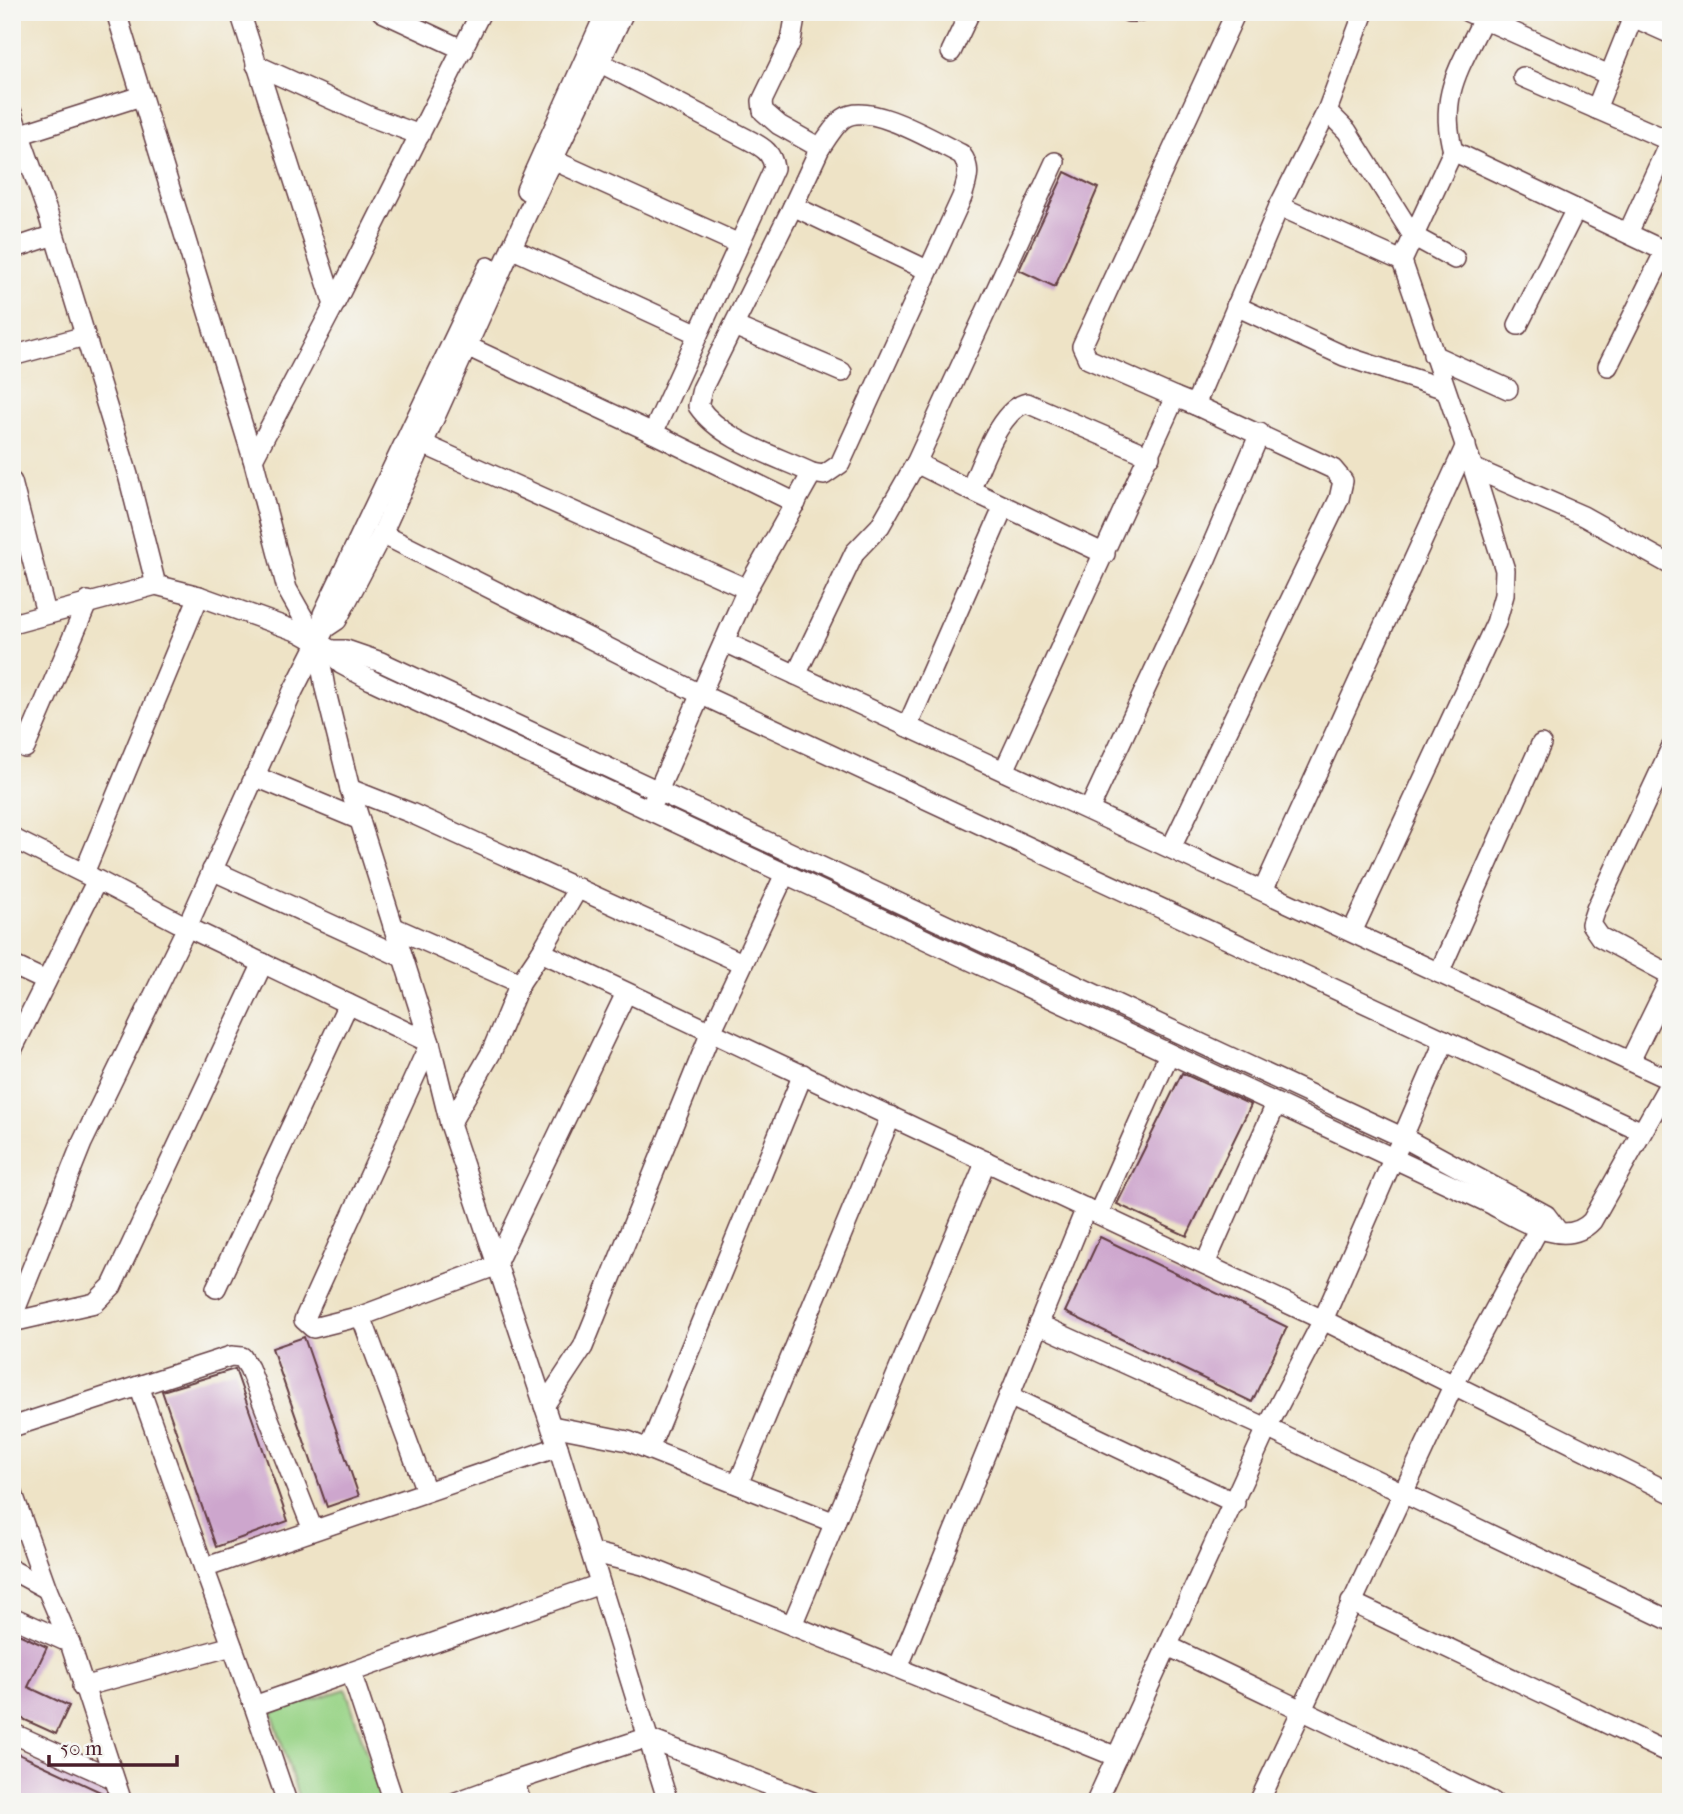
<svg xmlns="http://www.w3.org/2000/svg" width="1683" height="1814" font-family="'IM FELL French Canon',serif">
<rect width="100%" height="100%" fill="#f6f6f2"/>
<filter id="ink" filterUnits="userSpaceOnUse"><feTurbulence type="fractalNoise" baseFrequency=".0143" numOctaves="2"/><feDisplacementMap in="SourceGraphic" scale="14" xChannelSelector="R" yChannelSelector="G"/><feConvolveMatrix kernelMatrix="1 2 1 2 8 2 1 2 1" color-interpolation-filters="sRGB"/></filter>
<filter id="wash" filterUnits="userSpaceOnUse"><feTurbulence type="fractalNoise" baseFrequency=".00686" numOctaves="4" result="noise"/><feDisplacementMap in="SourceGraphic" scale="28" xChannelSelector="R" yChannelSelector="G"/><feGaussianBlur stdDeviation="1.57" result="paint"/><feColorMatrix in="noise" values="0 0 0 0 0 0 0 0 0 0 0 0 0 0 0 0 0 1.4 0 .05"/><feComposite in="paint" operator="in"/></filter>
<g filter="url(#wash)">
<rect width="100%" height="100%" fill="#eee3c6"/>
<!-- green -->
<path fill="#9ad488" stroke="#727a5a" stroke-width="2" d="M346,1689l36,113h-82l-28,-90z"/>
<g id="blocks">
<!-- building -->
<g fill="#cda6cd">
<path d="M1065,172l33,16 -43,99 -36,-17z"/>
<path d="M1182,1073l69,32 -64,131 -70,-32z"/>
<path d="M1100,1237l187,90 -35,75 -187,-90z"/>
<path d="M304,1337l55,159 -32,11 -55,-159z"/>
<path d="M235,1369l53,152 -72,26 -54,-156z"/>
<path d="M12,1631l35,16 -19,40 41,19 -13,28 -44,-20z"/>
<path d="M12,1751l95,44 2,7h-97z"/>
</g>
</g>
</g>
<g filter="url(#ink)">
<use href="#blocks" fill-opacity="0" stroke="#633c42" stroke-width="2"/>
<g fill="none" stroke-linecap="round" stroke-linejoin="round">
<defs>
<g id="minor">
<path d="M116,12l137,447 34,130 30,53 8,46 25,101 80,254 20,81 108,323"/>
<path d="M240,12l94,293 -81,154"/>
<path d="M382,12l82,38"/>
<path d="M791,12l4,6 -4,23 -29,60 1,10 16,14 41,23 -27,58 134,64"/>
<path d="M1129,12h12"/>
<path d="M1468,12l141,63"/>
<path d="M1633,17l38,17"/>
<path d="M951,52l19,-40"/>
<path d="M601,63l150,78c13,7 21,12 23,27l-121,265 143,70"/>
<path d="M256,65l115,52 49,18"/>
<path d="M1523,77l147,64 -42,92"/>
<path d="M1596,109l39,-97"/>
<path d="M1327,111l20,20 66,105 42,23"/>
<path d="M12,113l36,101 80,261 28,110"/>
<path d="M12,137l129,-41"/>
<path d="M1453,151c-15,-56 7,-83 30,-132"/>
<path d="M542,155l197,89"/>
<path d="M526,190l80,-178"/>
<path d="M1279,206l48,-95 37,-99"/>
<path d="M511,248l187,86"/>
<path d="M12,249l42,-14"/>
<path d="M1402,261l71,207 110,48 88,49"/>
<path d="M334,305l147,-293"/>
<path d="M1236,306l108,50 101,33"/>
<path d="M1518,325l58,-116"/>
<path d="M734,326l108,46"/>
<path d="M458,342l195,91"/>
<path d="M1433,355l75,34"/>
<path d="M12,356l73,-20"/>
<path d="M1608,366l57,-115"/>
<path d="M1175,397l-87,-38 -6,-13 154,-334"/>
<path d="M423,444l324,145"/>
<path d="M916,463l139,-301"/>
<path d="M812,473l12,2 16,-11 122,-267c5,-16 10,-29 -1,-43 -25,-12 -92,-53 -117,-36 -9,6 -18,22 -24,30"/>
<path d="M12,482l34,131"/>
<path d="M382,534l320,161 938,436"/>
<path d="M1105,554l-135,-64c12,-25 29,-81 57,-87l123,53"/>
<path d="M12,624l144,-39 43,11 100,36 32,18 10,14 30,16 1120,524c29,16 74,46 101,17l79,-140"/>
<path d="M325,628l-2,-14 165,-347"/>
<path d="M725,642l945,438"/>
<path d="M331,650h15l35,12 1023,476 142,77 12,16"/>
<path d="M796,675l59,-123 25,-26 36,-63 54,27"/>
<path d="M907,727l97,-221"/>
<path d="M25,748l63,-147"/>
<path d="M1671,748l-75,161 -5,15 9,13 71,38"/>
<path d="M1004,771l171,-374 20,8 84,-199 123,55 51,-110 218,103"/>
<path d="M254,776l106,44"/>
<path d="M350,789l61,24 331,150"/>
<path d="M654,800l95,-215 63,-112c-38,-18 -90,-32 -114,-67l4,-17 91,-183"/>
<path d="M1089,810l117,-251 54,-126"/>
<path d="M12,838l81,40"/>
<path d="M1171,848l168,-349 4,-18 -10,-12 -138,-64"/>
<path d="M212,870l190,87"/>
<path d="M84,873l115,-277"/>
<path d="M1263,891l203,-446"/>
<path d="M393,927l127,56 21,-31 782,368 348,173"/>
<path d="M1352,932l144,-309 8,-28 1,-25 -32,-102"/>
<path d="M541,952l37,-64"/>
<path d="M12,965l34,16"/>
<path d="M1439,973l102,-229"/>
<path d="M12,1050l85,-170 90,47 243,116 -126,277 9,8 48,-12"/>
<path d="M1630,1061l41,-84"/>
<path d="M450,1124l41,-71 29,-70"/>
<path d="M1098,1214l71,-160"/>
<path d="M1205,1264l71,-160"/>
<path d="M216,1288l132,-284"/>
<path d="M12,1318l70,-175 105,-216 106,-236 32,-63 12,-8 45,-86 144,-318 98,-204"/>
<path d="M12,1322l83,-19 17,-17 151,-323"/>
<path d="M1038,1324l229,104 404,193"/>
<path d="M139,1386l65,182"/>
<path d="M1009,1396l226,107"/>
<path d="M544,1406l39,-59 128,-315 74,-158"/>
<path d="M552,1426l76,15 207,82"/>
<path d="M12,1427l219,-71 11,1 7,11 64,162"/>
<path d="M649,1449l154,-375"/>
<path d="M738,1484l153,-368"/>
<path d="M12,1491l35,98 23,54 52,159"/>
<path d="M426,1491l-65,-175 134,-50 131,-273"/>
<path d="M591,1552l52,13 474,192"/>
<path d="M12,1570l35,19"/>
<path d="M1351,1602l320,152"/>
<path d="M12,1617l58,26"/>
<path d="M792,1625l194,-464"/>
<path d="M1168,1646l325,156"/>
<path d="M898,1668l188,-460"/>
<path d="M351,1672l249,-88"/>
<path d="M82,1687l150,-41"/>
<path d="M254,1706l-50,-138 354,-121 110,355"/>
<path d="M12,1733l102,46"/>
<path d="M514,1781l132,-43 167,64"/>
<path d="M287,1802l-33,-96 97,-34 43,130"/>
<path d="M456,1802l58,-21 7,21"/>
<path d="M1096,1802l171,-374 56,-108 122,-280"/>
<path d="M1259,1802l195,-418 90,-165"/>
</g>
</defs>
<!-- minor casing -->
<use href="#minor" stroke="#633c42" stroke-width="22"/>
<!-- minor -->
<use href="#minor" stroke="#fff" stroke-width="19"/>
</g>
</g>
<!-- margin -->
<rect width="1683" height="1814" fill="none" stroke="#f6f6f2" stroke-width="42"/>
<!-- scale -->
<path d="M49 1755v10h128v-10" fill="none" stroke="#4a1f2b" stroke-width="3.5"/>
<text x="60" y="1755" font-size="21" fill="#4a1f2b" stroke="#f6f6f2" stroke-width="5" paint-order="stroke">50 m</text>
</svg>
